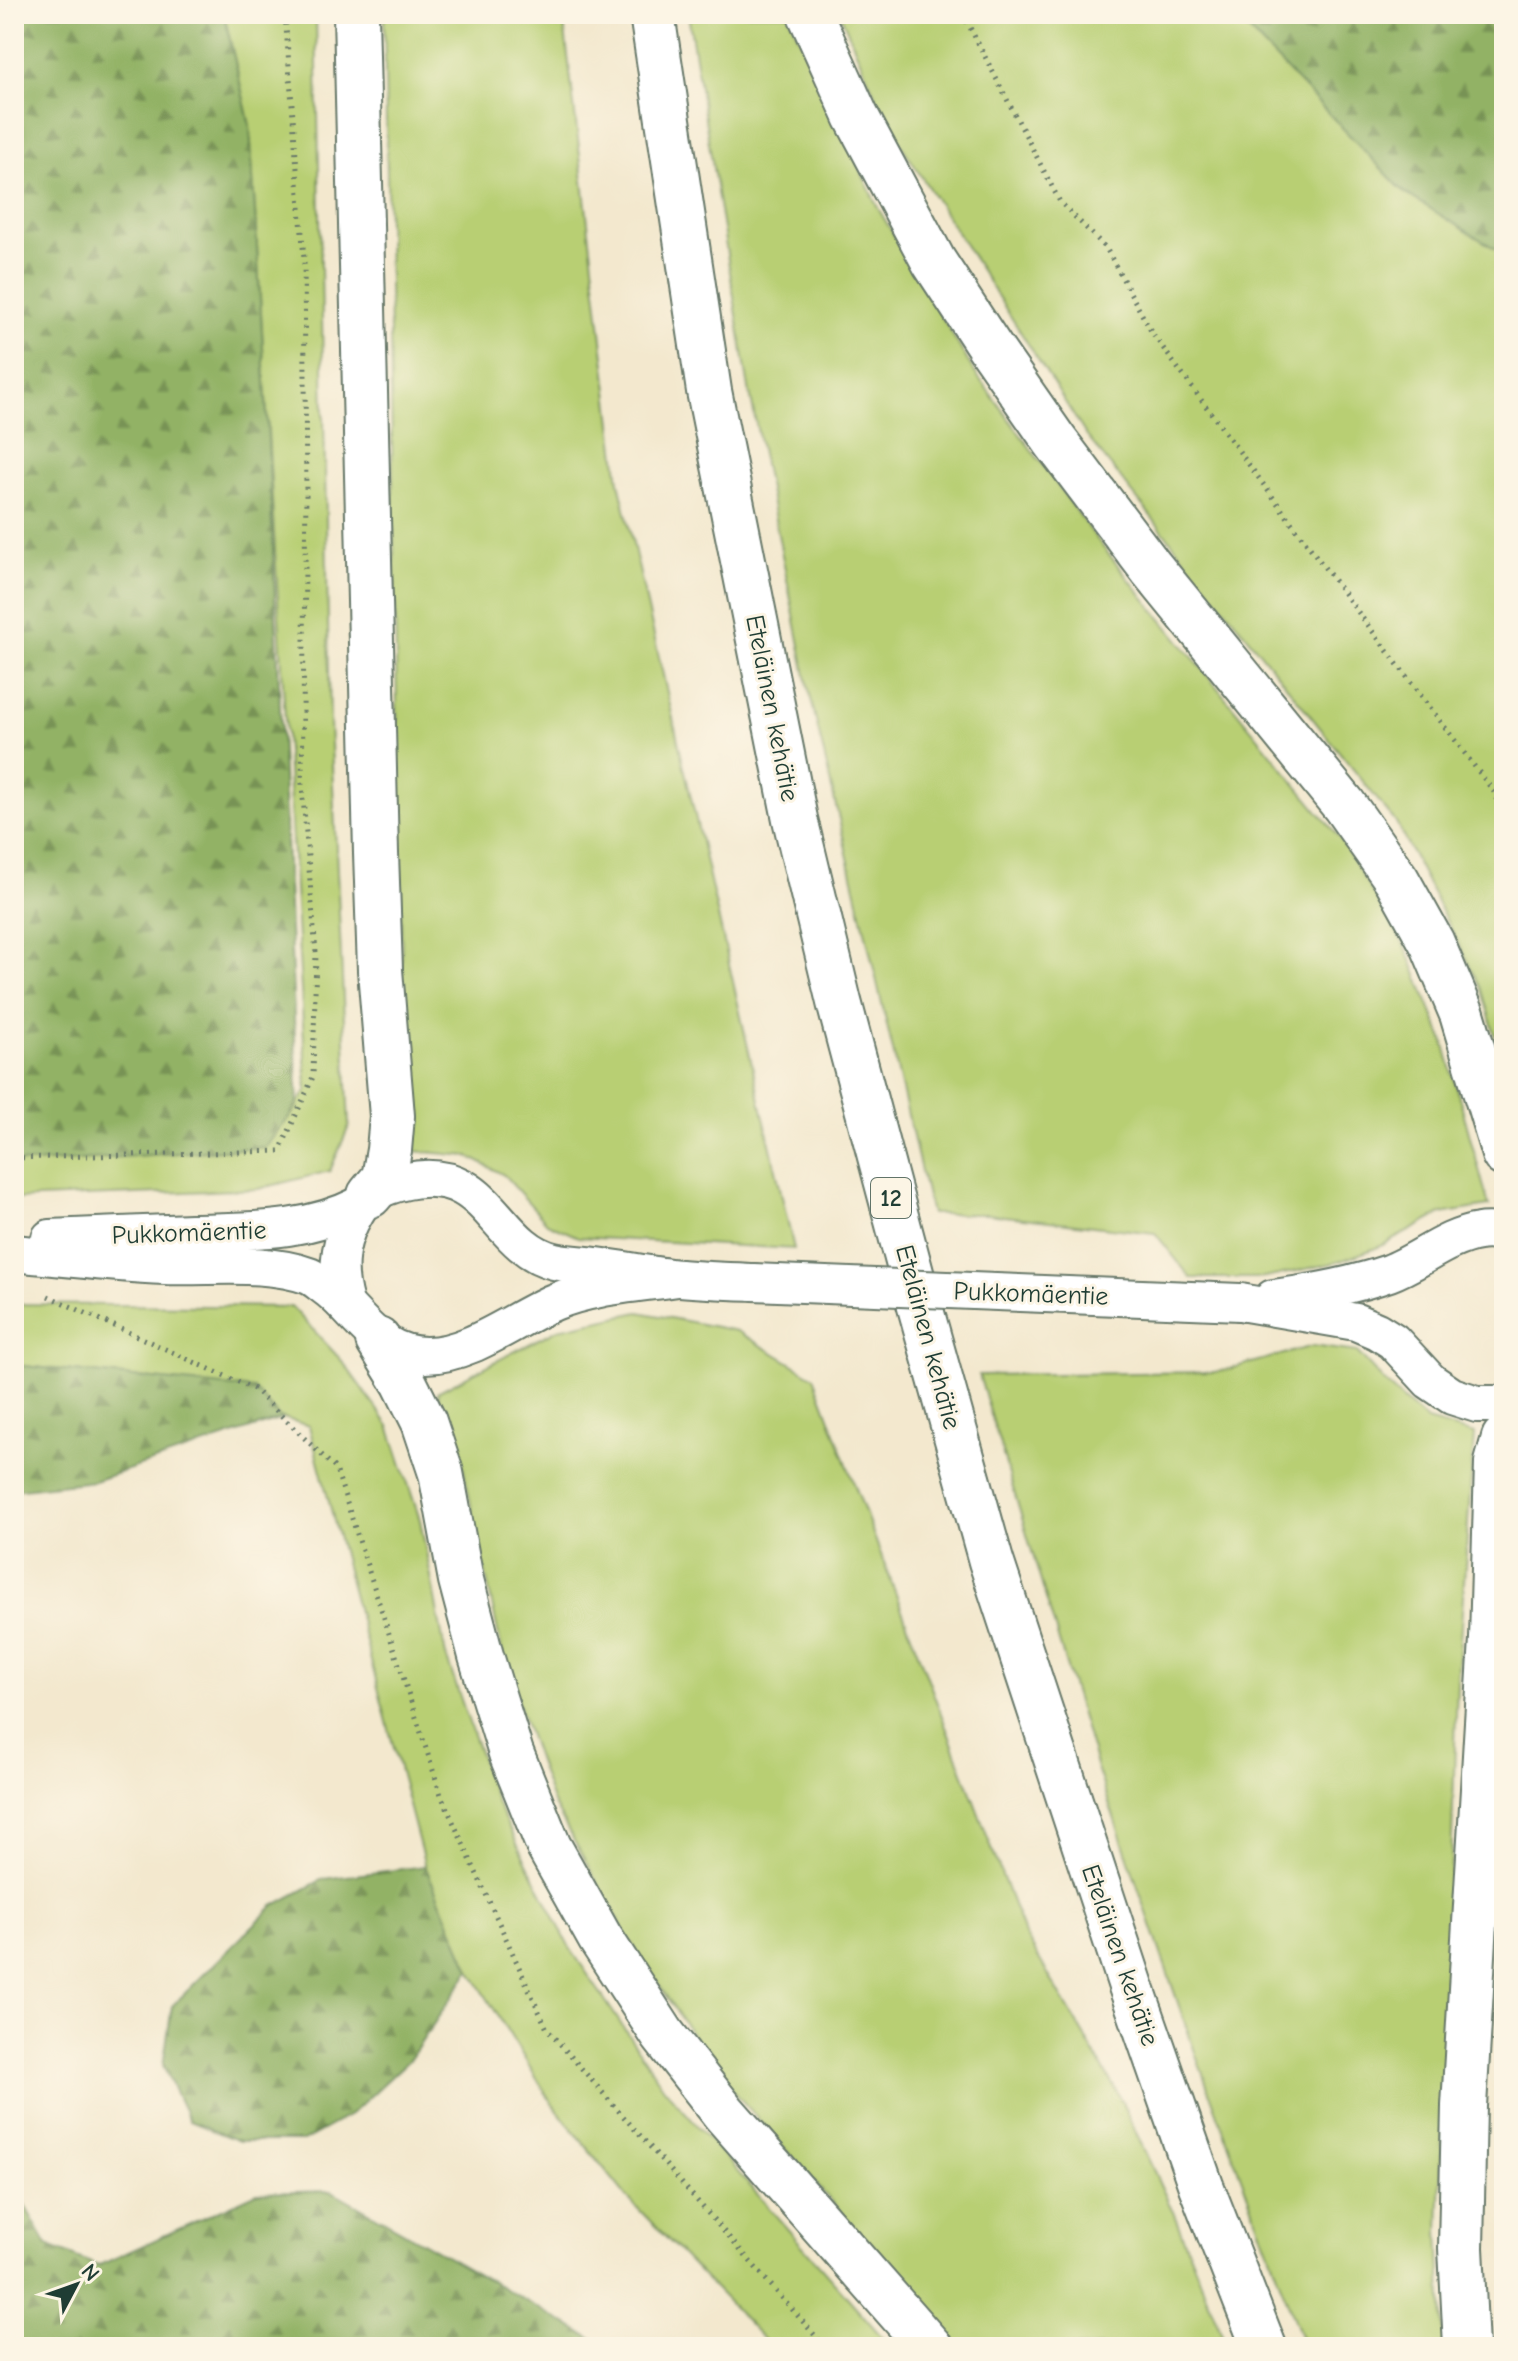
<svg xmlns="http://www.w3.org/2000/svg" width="1518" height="2361" font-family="'Comic Neue',sans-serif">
<defs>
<pattern id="forest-firs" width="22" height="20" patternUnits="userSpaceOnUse" patternTransform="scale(2)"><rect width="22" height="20" fill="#92b265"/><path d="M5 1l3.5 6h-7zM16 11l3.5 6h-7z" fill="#779254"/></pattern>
</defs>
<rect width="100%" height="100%" fill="#fcf5e5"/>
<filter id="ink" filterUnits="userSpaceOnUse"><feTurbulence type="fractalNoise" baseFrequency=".0125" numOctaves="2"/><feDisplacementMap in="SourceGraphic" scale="16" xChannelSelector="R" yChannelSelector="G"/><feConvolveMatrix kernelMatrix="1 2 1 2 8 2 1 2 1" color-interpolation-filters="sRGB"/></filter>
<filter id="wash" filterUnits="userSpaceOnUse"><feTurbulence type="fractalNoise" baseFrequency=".006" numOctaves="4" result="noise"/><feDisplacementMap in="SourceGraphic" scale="32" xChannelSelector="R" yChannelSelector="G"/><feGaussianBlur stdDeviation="1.8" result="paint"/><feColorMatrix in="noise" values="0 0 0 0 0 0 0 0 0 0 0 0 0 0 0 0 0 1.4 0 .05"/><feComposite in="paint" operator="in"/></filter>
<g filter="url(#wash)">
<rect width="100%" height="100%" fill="#f3e8ce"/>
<!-- grass -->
<g fill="#b8cf73" stroke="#6c8654" stroke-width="2">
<path d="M224,14h92l14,708 19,404 -19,45 -72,18 -244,10v-49l251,-3 42,-56 -57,-965z"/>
<path d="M384,14h179l56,468 175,767 -216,-12 -31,-14 -43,-48 -36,-19 -53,-5 4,-46 -17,-132z"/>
<path d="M688,14h100l90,194 95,162 129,176 237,291 67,111 38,94 45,164 -48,8 -60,32 -43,16 -73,16h-74l-36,-45 -168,-19h-56l-123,-528 -60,-303z"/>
<path d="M840,14h393l172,179 99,61v813l-22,-77 -85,-166 -311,-389 -198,-311z"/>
<path d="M14,1304l278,3 50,54 47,65 31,94 26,136 51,148 73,144 94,140 227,259h-120l-144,-150 -74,-92 -83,-135 -45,-104 -116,-440 -147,-46 -148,-15z"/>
<path d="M639,1312l98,19 77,46 209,554 95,163 55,118 54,135h-267l-245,-277 -87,-132 -76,-137 -46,-131 -43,-203 -26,-75 121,-63z"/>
<path d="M1313,1346l44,6 33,36 37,33 47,13 -17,250 -18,547 5,116h-140l-106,-286 -102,-296 -117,-390 239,-3z"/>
</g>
<!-- forest -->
<g fill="url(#forest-firs)" stroke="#58784c" stroke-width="2">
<path d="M14,14h210l26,112 17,291 31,690 -33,40 -229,16 -22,-1z"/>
<path d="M1233,14h271v240l-99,-61z"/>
<path d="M14,1365l240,24 27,30 -187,62 -80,9z"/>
<path d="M425,1866l45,104 -60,89 -60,56 -47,26h-64l-50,-20 -26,-55 9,-60 101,-100 50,-27z"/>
<path d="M14,2186l33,59 51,21 159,-73 75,-2 275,156h-593z"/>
</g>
</g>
<g filter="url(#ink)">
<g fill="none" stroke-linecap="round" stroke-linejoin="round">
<defs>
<g id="minor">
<path d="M50,1238c47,-2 94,-4 141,-6 61,-2 113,1 169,-27"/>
<path d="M14,1253c50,5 101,11 151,13 45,2 101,-6 144,10 7,3 14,10 20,14 32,26 49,65 97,65 44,0 88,-36 128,-53 38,-16 83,-18 124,-24"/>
<path d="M1273,1298c40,-5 78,-12 116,-25 30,-11 57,-36 90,-41 8,-2 17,0 25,0"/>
<path d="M1240,1302l116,20 21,9 16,10 37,40 22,15 25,8h27"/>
<path d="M345,1303c-8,-29 -8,-54 6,-82 4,-7 7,-14 13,-20 11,-11 28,-17 43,-20 83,-17 86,65 147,80 13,3 28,3 42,5 28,3 56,10 84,12 24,2 49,3 73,4"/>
</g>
<g id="trunk">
<path d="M356,14l20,839 4,117 12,146 -3,34 -5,28 -14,17"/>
<path d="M652,14l57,377 86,428 44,183 80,301 72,258 140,425 70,200 63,161"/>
<path d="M810,14l46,102 78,146 59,90 62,89 96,127 193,237 53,75 35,63 30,71 42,140"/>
<path d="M378,1340l26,42 20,40 17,51 20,107 20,76 30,97 38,94 51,91 63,97 61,78 206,234"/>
<path d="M1466,2347l-5,-99 3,-142 28,-467 5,-176 7,-25"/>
</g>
</defs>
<!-- minor casing -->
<use href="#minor" stroke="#69796a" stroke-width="40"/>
<!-- trunk casing -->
<use href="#trunk" stroke="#69796a" stroke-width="48"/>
<!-- path -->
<g stroke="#69796a" stroke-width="5" stroke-dasharray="2 6" stroke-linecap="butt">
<path d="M963,14l97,188 46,46 46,85 184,250 158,209 10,22"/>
<path d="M14,1158l266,-7 33,-74 3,-124 -14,-168 4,-289 -2,-237 -19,-245"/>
<path d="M48,1296l206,93 82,80 105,326 106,234 278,318"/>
</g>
<!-- minor -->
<use href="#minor" stroke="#fff" stroke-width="36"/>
<!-- trunk -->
<use href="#trunk" stroke="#fff" stroke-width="44"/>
<defs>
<path id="minor-bridge" d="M753,1282l487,20"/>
</defs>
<!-- minor-bridge casing -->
<use href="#minor-bridge" stroke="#69796a" stroke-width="40" stroke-linecap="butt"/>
<!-- minor-bridge -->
<use href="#minor-bridge" stroke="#fff" stroke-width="36"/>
</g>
</g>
<g text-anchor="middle" stroke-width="6" stroke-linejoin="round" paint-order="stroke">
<!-- shield labels -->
<rect fill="#fcf5e5" stroke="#617469" stroke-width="2" x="871" y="1178" width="40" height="40" rx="6"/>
<g font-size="24" font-weight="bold" fill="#1f3d34">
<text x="891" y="1206">12</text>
</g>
<!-- street labels -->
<g font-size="26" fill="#1f3d34" stroke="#fcf5e5">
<text transform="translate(773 708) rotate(79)" y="9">Eteläinen kehätie</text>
<text transform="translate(189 1232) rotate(-2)" y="9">Pukkomäentie</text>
<text transform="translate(1031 1293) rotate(2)" y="9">Pukkomäentie</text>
<text transform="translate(929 1337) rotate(75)" y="9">Eteläinen kehätie</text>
<text transform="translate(1121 1955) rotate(71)" y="9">Eteläinen kehätie</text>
</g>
</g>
<!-- margin -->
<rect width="1518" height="2361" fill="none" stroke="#fcf5e5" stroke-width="48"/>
<!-- north arrow -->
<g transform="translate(76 2285) rotate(49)" stroke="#fcf5e5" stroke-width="6" paint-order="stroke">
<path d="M0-6L14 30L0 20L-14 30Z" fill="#1f3d34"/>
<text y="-12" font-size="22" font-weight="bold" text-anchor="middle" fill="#1f3d34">N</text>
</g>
</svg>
